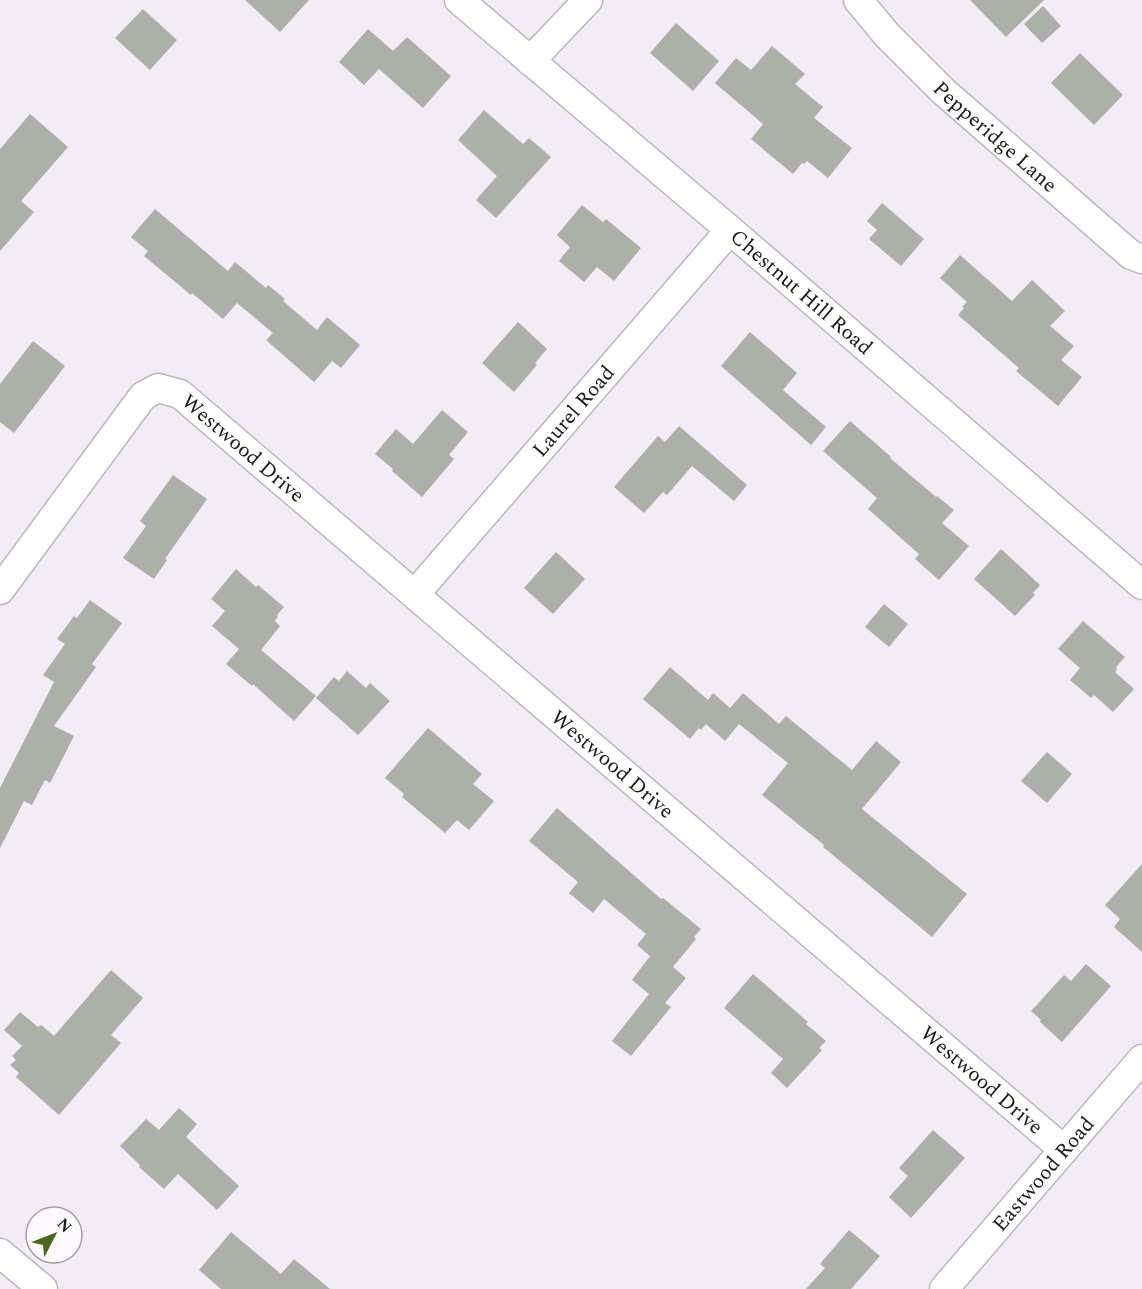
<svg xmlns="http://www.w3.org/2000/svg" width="1142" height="1289" font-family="Spectral,serif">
<rect width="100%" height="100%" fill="#f1ecf5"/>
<!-- building -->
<g fill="#acb0a8">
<path d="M245,0h64l-29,32z"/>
<path d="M970,0h74l-38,37z"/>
<path d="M1043,6l18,20 -19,17 -18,-19z"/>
<path d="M143,9l34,31 -27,30 -35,-32z"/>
<path d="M676,23l43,38 -26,30 -43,-38z"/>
<path d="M368,29l25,22 14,-14 44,39 -28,32 -44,-39 -15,16 -25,-23z"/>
<path d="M772,46l33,28 -10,10 28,23 -9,11 38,30 -24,30 -21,-17 -3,3 -2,-1 -9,11 -42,-35 12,-15 -48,-41 21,-25 15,12z"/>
<path d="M1080,53l43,42 -29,30 -43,-42z"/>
<path d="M484,110l39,34 6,-6 22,19 -55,61 -20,-18 21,-24 -39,-36z"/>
<path d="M30,114l38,33 -47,54 13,11 -34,39v-102z"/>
<path d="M882,203l42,36 -23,27 -32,-27 8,-9 -10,-9z"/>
<path d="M582,205l21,17 3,-3 35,29 -27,33 -17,-14 -13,15 -25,-21 11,-14 -13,-12z"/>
<path d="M155,209l73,62 7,-9 31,26 2,-3 17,14 -2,2 34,29 10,-13 33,28 -19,23 -9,-7 -18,21 -48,-42 7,-7 -36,-30 -14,16 -31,-26 -1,2 -47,-39 4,-5 -17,-14z"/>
<path d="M960,255l52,46 20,-21 33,31 -15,15 24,20 -13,14 21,17 -24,29 -42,-35 3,-3 -61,-53 6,-7 -2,-1 5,-5 -27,-24z"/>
<path d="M518,322l29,27 -12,14 2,2 -23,27 -32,-29z"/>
<path d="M750,332l47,41 -14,17 43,37 -15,18 -90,-79z"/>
<path d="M33,341l32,25 -51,67 -14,-11v-38z"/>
<path d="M442,410l26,22 -19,23 5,4 -32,38 -30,-26 1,-2 -18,-15 21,-25 17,15z"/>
<path d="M850,421l41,36 -1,1 46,39 1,-1 17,14 -12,13 27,23 -30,34 -24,-21 4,-5 -51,-45 9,-11 -54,-47z"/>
<path d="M679,426l68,59 -13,16 -42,-35 -25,29 -4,-3 -19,21 -30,-26 44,-51 7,6z"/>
<path d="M173,475l34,24 -42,60 2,1 -13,19 -31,-21 23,-32 -6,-5z"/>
<path d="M1001,549l39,36 -7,8 2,2 -20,21 -41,-37z"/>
<path d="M556,552l29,27 -32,35 -29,-26z"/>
<path d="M236,569l20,18 2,-2 26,22 -7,8 1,1 -3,5 5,5 -19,24 55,46 -22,25 -41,-37 -1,2 -26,-22 13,-15 -27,-23 13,-15 -14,-12z"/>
<path d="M90,600l32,23 -30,41 4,3 -42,59 20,10 -24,47 -5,-3 -13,25 -8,-4 -24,47v-60l54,-106 -11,-7 22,-31 -8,-5 17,-23 3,2z"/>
<path d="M884,604l24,20 -19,23 -24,-20z"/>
<path d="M1083,621l42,36 -9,10 1,2 -2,3 19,17 -21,23 -19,-17 -3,3 -21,-18 10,-12 -22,-19z"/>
<path d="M670,667l38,33 5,-7 17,15 13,-15 36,31 7,-8 66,54 24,-29 25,21 -39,47 105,85 -35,43 -109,-90 1,-2 -62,-50 26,-32 -49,-39 -14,17 -19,-17 -5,6 -2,-2 -9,11 -47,-40z"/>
<path d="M347,671l19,17 4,-5 20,18 -32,34 -42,-37 18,-21 5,4z"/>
<path d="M428,728l54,46 -9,10 21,17 -25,29 -12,-10 -12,13 -43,-36 2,-3 -19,-16z"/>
<path d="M1047,752l25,22 -25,29 -26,-22z"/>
<path d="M557,808l104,91 2,-1 38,31 -7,8 2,2 -23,28 13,11 -21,25 6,4 -40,49 -19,-15 37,-47 -17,-14 18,-24 -13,-11 9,-11 -42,-35 -11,14 -24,-20 9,-11 -49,-41z"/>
<path d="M1142,864v88l-28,-25 6,-8 -15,-14z"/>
<path d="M1086,964l25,22 -49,56 -22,-20 1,-2 -10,-9 33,-36 7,6z"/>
<path d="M111,970l32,28 -32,37 10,8 -62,72 -43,-38 3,-4 -9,-8 6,-5 -4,-4 10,-10 -18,-16 16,-18 18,15 3,-2 13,11z"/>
<path d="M753,974l55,48 -2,2 20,17 -7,7 3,2 -35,38 -16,-15 12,-14 -59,-51z"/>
<path d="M179,1108l18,16 -11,13 53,49 -22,24 -39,-36 -14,15 -25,-22 1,-2 -20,-19 26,-27 13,11z"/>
<path d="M933,1130l32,28 -54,60 -22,-21 19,-21 -9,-8z"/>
<path d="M849,1230l31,26 -29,33h-45l19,-21 -5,-4z"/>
<path d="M231,1232l50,42 13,-15 36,30h-109l-22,-19z"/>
</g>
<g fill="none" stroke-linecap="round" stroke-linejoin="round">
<defs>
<g id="minor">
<path id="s1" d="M459,0l271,230 412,355"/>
<path id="s2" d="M858,0l29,35 56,56 188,164 11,4"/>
<path d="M530,61l58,-61"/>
<path id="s3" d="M0,590l143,-194 15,-8 22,6 884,756"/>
<path id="s4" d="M415,594l315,-364"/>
<path d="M0,1253l43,36"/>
<path id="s5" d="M944,1289l198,-230"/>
</g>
</defs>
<!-- minor casing -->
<use href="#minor" stroke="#bcb7bf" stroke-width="31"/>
<!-- minor -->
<use href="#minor" stroke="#fff" stroke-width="28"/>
</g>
<g text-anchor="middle" stroke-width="4.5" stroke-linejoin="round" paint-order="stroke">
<!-- street labels -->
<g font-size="21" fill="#1a181b" stroke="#fcfafe">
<text dy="7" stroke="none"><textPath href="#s2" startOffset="194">Pepperidge Lane</textPath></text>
<text dy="7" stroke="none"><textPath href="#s1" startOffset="450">Chestnut Hill Road</textPath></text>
<text dy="7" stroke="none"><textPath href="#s4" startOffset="242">Laurel Road</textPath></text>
<text dy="7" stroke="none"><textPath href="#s3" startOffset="364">Westwood Drive</textPath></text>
<text dy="7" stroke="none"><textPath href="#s3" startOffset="850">Westwood Drive</textPath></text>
<text dy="7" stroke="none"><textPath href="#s3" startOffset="1336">Westwood Drive</textPath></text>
<text dy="7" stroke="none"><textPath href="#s5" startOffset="152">Eastwood Road</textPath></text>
</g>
</g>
<!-- north arrow -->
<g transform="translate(54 1235) rotate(48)"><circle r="28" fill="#fcfafe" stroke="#a2a0a3" stroke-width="1.5"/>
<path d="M0-4.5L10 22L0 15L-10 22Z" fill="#4b681b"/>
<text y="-9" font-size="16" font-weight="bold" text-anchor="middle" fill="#1a181b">N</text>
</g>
</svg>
